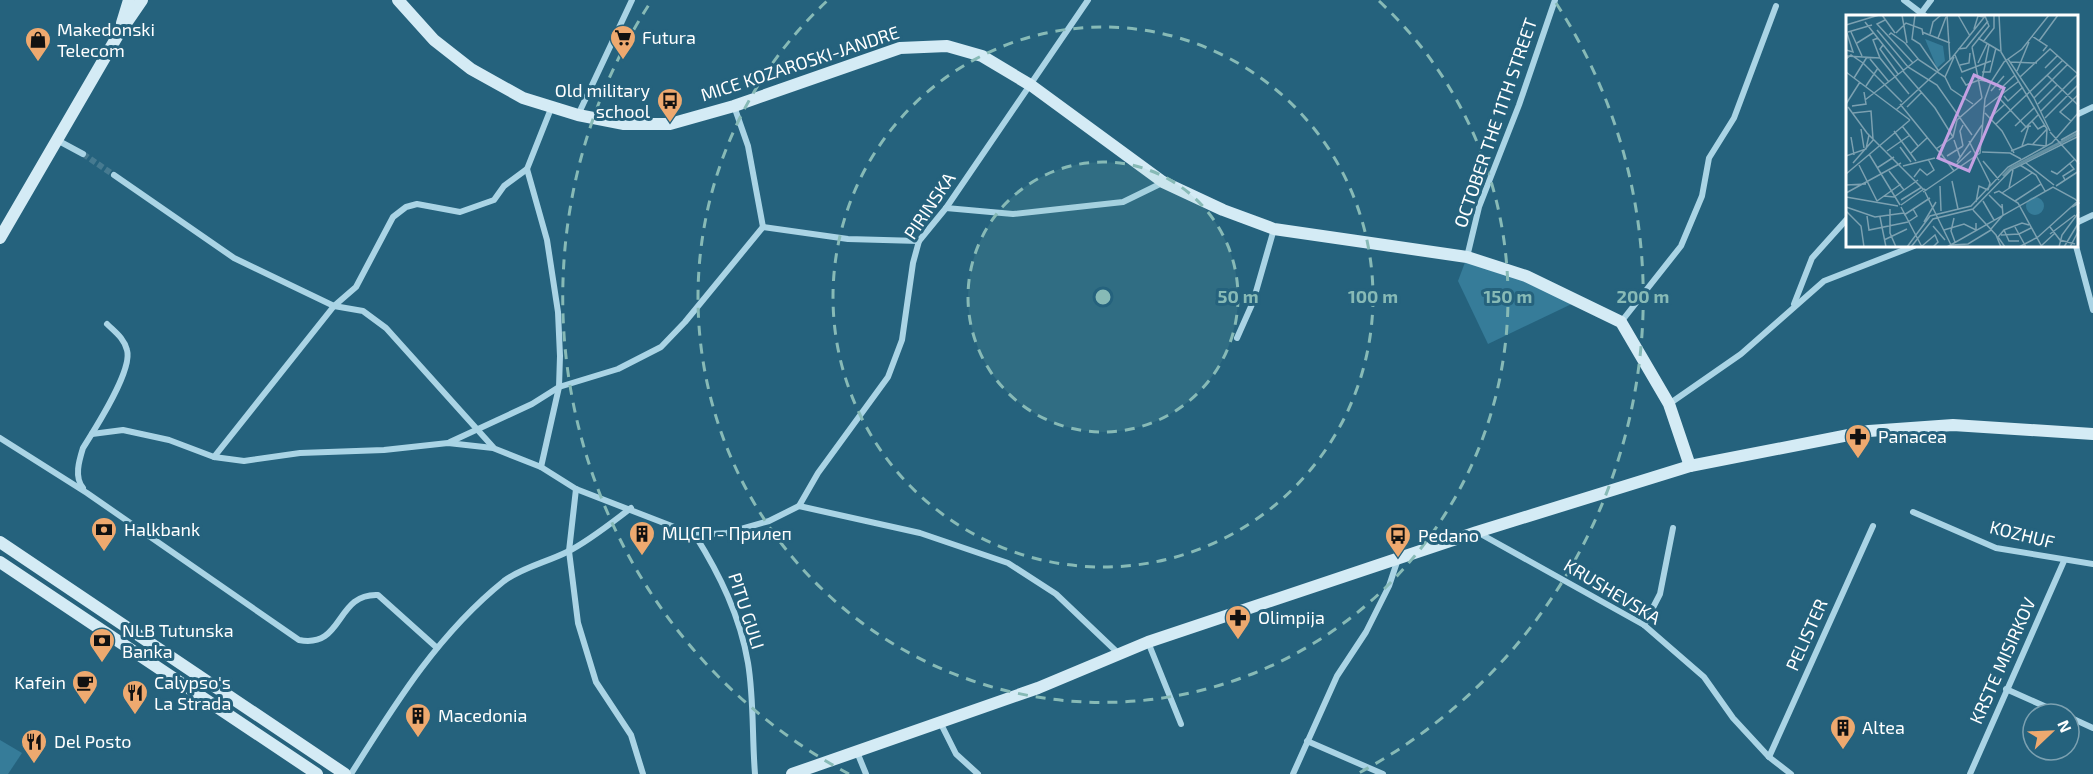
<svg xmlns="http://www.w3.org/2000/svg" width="2093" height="774" font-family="'Exo 2',sans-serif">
<rect width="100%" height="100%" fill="#25627d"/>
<!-- green -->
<g fill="#367c99">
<path d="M1467,257l113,43 -92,44 -30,-63z"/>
<path d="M0,740l22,13 -14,21h-8z"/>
</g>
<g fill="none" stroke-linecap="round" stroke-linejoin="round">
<!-- street-tunnel -->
<path stroke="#467a90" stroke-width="6" stroke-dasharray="6 3" stroke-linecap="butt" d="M83,154l31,21"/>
<!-- street -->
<g stroke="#aad4e5" stroke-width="6">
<path d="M1904,0l21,16"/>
<path d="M1922,12l9,-12"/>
<path d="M734,106l14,40 15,81"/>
<path d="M578,115l54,-115"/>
<path d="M2076,115l17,-8"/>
<path d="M57,140l26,14"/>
<path d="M114,175l120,83 100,48 29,5 23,17 107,119"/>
<path d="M946,208l67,6 110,-12 39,-19"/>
<path d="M2076,223l17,-8"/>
<path d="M763,227l85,12 71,2"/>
<path d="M2076,246l17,64"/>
<path d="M1467,257l12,-50 40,-102 36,-105"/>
<path d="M1794,304l18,-46 35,-39"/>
<path d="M1621,322l60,-76 21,-50 7,-38 25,-40 42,-112"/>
<path d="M1237,338l16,-36 21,-73"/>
<path d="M1669,404l72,-50 83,-73 90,-35"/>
<path d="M92,434l31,-4 46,10 45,17 30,4 56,-8 84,-3 64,-7 45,5 48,19 35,22 119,46 32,-2 42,-12 30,-15 121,27 88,30 48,31 62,59"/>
<path d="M0,438l87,55 212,147c45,9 36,-47 79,-45l58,52"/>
<path d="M450,442l82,-38 27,-17 59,-18 43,-22 24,-25 78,-95"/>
<path d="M214,457l120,-151 22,-19 37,-70 13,-10 11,-3 43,8 34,-12 10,-14 23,-17"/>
<path d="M541,467l18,-80 1,-31 -2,-44 -11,-72 -20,-71 25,-63"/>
<path d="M83,488c-9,-11 -4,-27 0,-40 12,-19 50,-78 44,-98 -3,-12 -12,-18 -20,-26"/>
<path d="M576,489l-7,62 9,72 18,59 35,53 12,39"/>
<path d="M799,506l19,-33 70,-96 14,-37 11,-77 6,-22 27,-33 142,-208"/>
<path d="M1913,512l83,36 97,16"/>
<path d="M1477,532l167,93 60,52 29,41 36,39 22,17"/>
<path d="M695,535c25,40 45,81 53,128 6,36 4,75 7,111"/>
<path d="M1644,625l16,-31 13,-66"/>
<path d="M1148,642l33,82"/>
<path d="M2006,689l56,25"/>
<path d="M2069,717l24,11"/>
<path d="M940,722l16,32 22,20"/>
<path d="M1307,741l76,33"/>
<path d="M857,752l9,22"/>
<path d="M1769,757l104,-231"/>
<path d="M351,774c44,-70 87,-140 153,-193 17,-13 43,-19 63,-29 22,-11 44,-29 64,-44"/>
<path d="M1293,774l44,-98 29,-44 23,-46 9,-27"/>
<path d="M1970,774l94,-213"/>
</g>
<!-- secondary -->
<g stroke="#d4ebf5" stroke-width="12">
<path d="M398,0l36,40 37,29 52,29 55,17 46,9h46l64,-18 166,-58 47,-2 35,10 50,30 131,96 60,28 51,19 193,28 59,19 95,46 48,82 21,62"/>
<path d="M122,23l7,-23"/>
<path d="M0,238l118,-203 24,-35"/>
<path d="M0,542l345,232"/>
<path d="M0,562l317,212"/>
<path d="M792,774l246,-86 110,-46 329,-110 213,-66 179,-35 84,-6 140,9"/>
</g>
</g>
<!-- distance rings -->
<circle cx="1103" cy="297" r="135" fill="#87bab6" fill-opacity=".12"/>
<g fill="none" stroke="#87bab6" stroke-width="3" stroke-dasharray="10 8">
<circle cx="1103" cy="297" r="135"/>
<circle cx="1103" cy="297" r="270"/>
<path d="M1379 1A405 405 0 1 1 827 1"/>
<path d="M849 774A540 540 0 0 1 650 3M1556 3A540 540 0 0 1 1357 774"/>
</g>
<!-- icons -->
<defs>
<symbol id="supermarket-pin" viewBox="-11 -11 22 30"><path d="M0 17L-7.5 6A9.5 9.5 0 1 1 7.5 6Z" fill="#eea96f" stroke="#25627d"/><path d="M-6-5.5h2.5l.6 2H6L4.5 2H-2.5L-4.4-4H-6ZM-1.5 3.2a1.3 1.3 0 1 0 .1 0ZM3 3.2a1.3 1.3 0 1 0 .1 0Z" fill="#111"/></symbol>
<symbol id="shop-pin" viewBox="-11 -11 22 30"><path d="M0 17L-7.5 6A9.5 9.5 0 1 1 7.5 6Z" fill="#eea96f" stroke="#25627d"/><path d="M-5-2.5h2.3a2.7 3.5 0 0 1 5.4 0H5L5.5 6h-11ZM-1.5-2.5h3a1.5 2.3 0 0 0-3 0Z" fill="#111"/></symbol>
<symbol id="bus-pin" viewBox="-11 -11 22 30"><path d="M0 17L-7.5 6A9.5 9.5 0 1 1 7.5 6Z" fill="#eea96f" stroke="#25627d"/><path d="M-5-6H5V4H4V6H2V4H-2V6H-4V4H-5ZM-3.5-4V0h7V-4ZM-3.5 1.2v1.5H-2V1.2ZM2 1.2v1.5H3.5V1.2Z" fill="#111"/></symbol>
<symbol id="pharmacy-pin" viewBox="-11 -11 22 30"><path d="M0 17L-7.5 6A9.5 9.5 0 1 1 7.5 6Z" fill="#eea96f" stroke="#25627d"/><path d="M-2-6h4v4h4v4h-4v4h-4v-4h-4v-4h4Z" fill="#111"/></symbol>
<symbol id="bank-pin" viewBox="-11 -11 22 30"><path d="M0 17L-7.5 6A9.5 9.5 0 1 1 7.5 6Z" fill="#eea96f" stroke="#25627d"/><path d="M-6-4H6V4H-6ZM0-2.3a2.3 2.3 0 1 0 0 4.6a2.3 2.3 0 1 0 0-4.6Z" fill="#111"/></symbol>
<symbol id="building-pin" viewBox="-11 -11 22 30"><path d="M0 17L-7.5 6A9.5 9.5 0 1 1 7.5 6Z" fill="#eea96f" stroke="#25627d"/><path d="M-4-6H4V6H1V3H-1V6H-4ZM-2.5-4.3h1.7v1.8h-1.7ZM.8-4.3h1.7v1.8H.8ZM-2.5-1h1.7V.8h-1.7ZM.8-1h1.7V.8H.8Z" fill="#111"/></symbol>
<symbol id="cafe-pin" viewBox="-11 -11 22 30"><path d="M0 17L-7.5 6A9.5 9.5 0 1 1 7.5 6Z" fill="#eea96f" stroke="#25627d"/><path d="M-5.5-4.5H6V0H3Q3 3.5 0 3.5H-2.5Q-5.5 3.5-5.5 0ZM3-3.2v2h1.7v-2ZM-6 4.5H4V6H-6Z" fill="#111"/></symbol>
<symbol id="restaurant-pin" viewBox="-11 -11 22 30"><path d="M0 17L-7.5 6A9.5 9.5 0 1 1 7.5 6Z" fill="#eea96f" stroke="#25627d"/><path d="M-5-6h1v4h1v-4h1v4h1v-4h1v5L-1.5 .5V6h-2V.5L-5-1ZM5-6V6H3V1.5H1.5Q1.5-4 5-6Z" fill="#111"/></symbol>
</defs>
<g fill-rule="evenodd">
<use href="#supermarket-pin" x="608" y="23" width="30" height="40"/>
<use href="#shop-pin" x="23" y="25" width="30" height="40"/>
<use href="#bus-pin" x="655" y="86" width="30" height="40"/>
<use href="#pharmacy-pin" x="1843" y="422" width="30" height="40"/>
<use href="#bank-pin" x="89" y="515" width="30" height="40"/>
<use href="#building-pin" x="627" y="519" width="30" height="40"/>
<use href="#bus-pin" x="1383" y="521" width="30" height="40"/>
<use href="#pharmacy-pin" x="1223" y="603" width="30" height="40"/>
<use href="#bank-pin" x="87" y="626" width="30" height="40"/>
<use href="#cafe-pin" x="70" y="668" width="30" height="40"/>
<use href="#restaurant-pin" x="120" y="678" width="30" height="40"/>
<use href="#building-pin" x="403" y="701" width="30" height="40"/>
<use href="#building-pin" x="1828" y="713" width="30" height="40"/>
<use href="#restaurant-pin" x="19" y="727" width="30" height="40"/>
</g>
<g text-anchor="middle" stroke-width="6" stroke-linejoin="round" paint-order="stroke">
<!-- poi labels -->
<g font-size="18" fill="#fff" stroke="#25627d" text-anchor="start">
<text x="57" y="36">Makedonski<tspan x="57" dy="21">Telecom</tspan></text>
<text x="642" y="44">Futura</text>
<text x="650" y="97" text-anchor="end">Old military<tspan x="650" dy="21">school</tspan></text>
<text x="1878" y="443">Panacea</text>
<text x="124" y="536">Halkbank</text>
<text x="662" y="540">МЦСП - Прилеп</text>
<text x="1418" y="542">Pedano</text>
<text x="1258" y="624">Olimpija</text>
<text x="122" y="637">NLB Tutunska<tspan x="122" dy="21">Banka</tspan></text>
<text x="66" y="689" text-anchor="end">Kafein</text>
<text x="154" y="689">Calypso's<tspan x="154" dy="21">La Strada</tspan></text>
<text x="438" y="722">Macedonia</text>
<text x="1862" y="734">Altea</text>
<text x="54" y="748">Del Posto</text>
</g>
<!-- street labels -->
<g font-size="18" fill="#fff" stroke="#25627d">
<text transform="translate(800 64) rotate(-18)" y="6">MICE KOZAROSKI-JANDRE</text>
<text transform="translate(1496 123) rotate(-71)" y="6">OCTOBER THE 11TH STREET</text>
<text transform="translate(930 206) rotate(-56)" y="6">PIRINSKA</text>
<text transform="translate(2022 535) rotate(14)" y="6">KOZHUF</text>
<text transform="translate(1612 592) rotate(31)" y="6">KRUSHEVSKA</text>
<text transform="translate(746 611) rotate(72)" y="6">PITU GULI</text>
<text transform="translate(1807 635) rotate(-66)" y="6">PELISTER</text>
<text transform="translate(2003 661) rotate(-66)" y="6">KRSTE MISIRKOV</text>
</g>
</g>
<!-- overview -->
<g transform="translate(1846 15)">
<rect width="232" height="232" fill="#25627d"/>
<path d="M79,24l18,7 2,15 -8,7zM180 191a9 9 0 1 1 18 0a9 9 0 1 1-18 0Z" fill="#367c99"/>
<path fill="none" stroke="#638fa1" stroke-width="3" d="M157,161l8,-8 68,-35"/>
<path fill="none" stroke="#7ca1b1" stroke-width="1.5" d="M36,0l13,18M56,0l5,28M69,0l-3,24 8,5 18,26M101,0l3,45M112,0l12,21M153,0l2,37 46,77 -1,17M39,5l-8,4 36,39M19,7l39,49M0,10l33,-10M128,14l4,-13 6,1M0,15l7,22 -7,-2M31,15l31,37 29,18 35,50M2,17l24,-7M5,17l11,24M76,17l28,11M50,18l10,-10 16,6 1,6M84,19l3,-12 8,-7M43,20l2,-2 14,10 14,17 26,17 6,12 22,15M186,21l15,10 -4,5M32,23l-5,2 7,18 29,36M92,23l8,-21M132,23l22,13M193,26l19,-26M137,27l11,-14v-13M11,28l16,-10M37,30l-3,4 18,25M126,32l10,51M126,32l17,-21 -4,-10M112,34l8,-1 22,-27M109,40l7,17 29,-11M0,41l34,2M0,44l5,-4 12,8 39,39M24,44l19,23M162,44l26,39 16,33M164,47l27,1M132,48l9,-19M114,50l9,-2 1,-10M199,53l13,-13M57,56l32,37 18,29M171,56l12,-29M0,57l64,48M136,57h8l6,-24M201,60l32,31M99,62l9,-20M115,62l5,8 13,-5 12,2M174,62l30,-28 29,26M8,63l13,-21M136,65l7,-35M20,71l12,-18M153,75l16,-15M145,76l13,-15M158,81l4,5 15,-14M188,83l34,-34M154,84l26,28 5,-1M19,85l53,-41M0,89l14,-22M54,89l39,48M192,89l19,-19M6,91l14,-2 -2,-12M2,92l19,26 56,56M61,92l15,-15M139,92l34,-26M50,95l55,-51 35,-44M195,96l37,-37M7,98l18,-2 2,28M139,98l17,18 12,22M144,103l15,-14M199,103l34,-34M186,106l6,8 7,-4M225,106l-11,-9 19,-18M150,109l67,-64M117,110l-3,6 3,15M56,111l16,20M169,111l20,-19M15,114l3,19M48,116l22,30M175,117l18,-18M204,117l29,32M5,122l3,18M108,125l6,17M215,125l18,-10M123,126l21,42 -2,7M187,129l14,-15M176,131l7,-21M54,132l11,15M90,134l17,-12 4,-17 25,-22M41,136l23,-16M93,136l15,20M165,136l17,-7 18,2M136,137l28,1 11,6M65,138l16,-15M23,139l31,51M0,141l20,-7 3,-14M101,141l16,-10M137,146l16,19M111,147l25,-37M7,148l21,-24M180,148l28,22M13,150l18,36M174,150l16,10 9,16M57,151l32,-8M109,151l16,-15M31,153l17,-11M43,156l15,19M205,156l6,3 18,-15M0,159l64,-54M68,162l6,-8 7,6 7,-5 -6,-11M219,165l-2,-4 11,-7 -4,-5M106,166l6,28M0,170l20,-1M94,171l1,25M210,171l23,-15M163,173l4,-18M80,175l54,-37 5,-54 6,-17 13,-20 18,-13 27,-34M79,177l27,55M0,178l55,-30M148,178l5,-2 19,12 24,44M156,178l30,-20M143,180l13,13M38,181l10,1 24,-17M0,182l52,9M55,185l21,-13M31,186l24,-17M137,186l11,19M169,186l26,-17M130,187l3,-16 9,4M55,190l23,-16 2,1 -3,2M0,192l29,10 29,-4M55,192l21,40M44,194v24l6,14M127,195l23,25 5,12M0,196l15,15 3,21M58,200l26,-17M21,201l2,14 39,-8M34,202l6,30M108,203l-3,13 4,11M62,207l9,-6 -4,-7M78,207l12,-20M87,211l12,14M169,212l11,20M204,212l10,13 15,4M145,214l12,-14 -1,-11M98,215l20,-6 12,6v-7M158,215l5,11h10M204,219l25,-19M155,220l18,-1 12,-6M38,225l23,-11M106,230l16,-1 23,-14M76,231l13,-11 3,7 -5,5M195,231l14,-13M61,232l23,-31 41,-10 37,-39 44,-24 27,-31M65,232l22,-28 40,-10 38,-39 68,-34M101,232l106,-60 22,12 4,4 -7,4M159,232l-7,-10 6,-7 18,-7 7,2M173,232l19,-10 41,-37M213,232l3,-12 17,-23M218,232l15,-25M224,232l9,-17"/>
<path fill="#c4a0e2" fill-opacity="0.15" stroke="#c4a0e2" stroke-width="3" d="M128,60l30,13 -35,83 -31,-13z"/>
<rect width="232" height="232" fill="none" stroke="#fff" stroke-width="3"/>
</g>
<circle cx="1103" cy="297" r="9" fill="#87bab6" stroke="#25627d" stroke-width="3"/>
<g font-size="18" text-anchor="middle" font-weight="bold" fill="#87bab6" stroke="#25627d" stroke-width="6" stroke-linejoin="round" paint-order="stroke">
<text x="1238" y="303">50 m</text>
<text x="1373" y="303">100 m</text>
<text x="1508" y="303">150 m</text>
<text x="1643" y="303">200 m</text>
</g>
<!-- north arrow -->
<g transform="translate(2051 732) rotate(67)"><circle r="28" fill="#25627d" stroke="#7ca1b1" stroke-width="1.5"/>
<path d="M0-4.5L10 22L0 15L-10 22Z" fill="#eea96f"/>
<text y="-9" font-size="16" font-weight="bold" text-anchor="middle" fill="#ffffff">N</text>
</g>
</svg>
